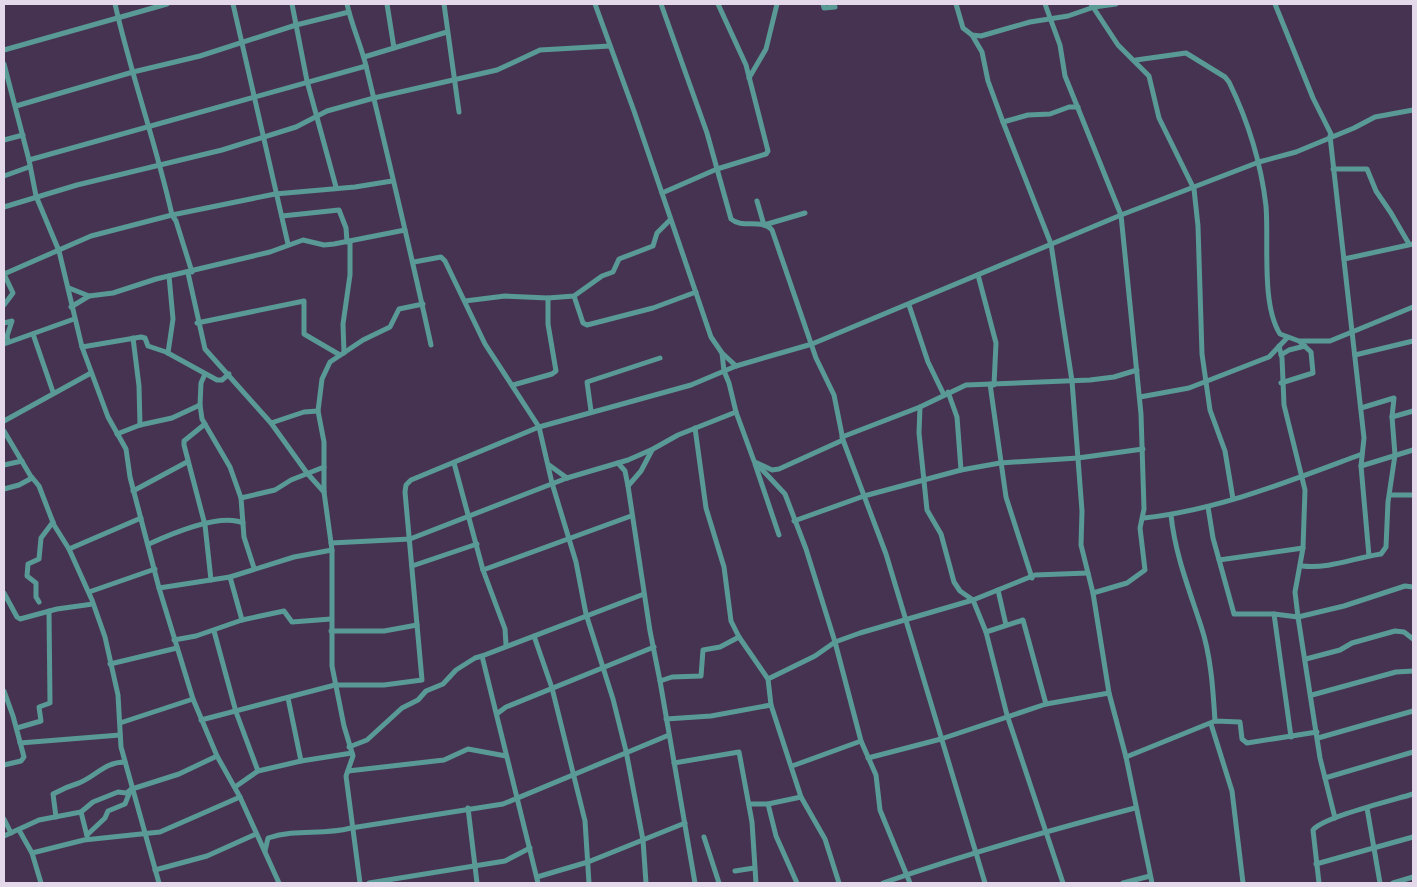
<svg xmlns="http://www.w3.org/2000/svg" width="1417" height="887" font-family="'PT Sans',sans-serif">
<rect width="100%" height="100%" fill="#463351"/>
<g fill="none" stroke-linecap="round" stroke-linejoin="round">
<!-- street -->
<g stroke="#599996" stroke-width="5">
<path d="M115,4c16,71 41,139 57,211l4,6 16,51"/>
<path d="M233,4l55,240"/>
<path d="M292,4l15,77 29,106"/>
<path d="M347,4c5,23 15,43 20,66 22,91 44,183 64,275"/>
<path d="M387,4l7,44"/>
<path d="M444,4l15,108"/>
<path d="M595,4l39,107 77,226 11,16 14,13"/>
<path d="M661,4l46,129 24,86c11,10 31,-1 41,11l44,128 18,37 9,45 43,114 99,329"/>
<path d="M823,4l1,4 11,-1"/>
<path d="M956,4l7,24 9,7 9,1 49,-14 38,-6 26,-9 22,-3"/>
<path d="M1045,4l15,41 5,31 56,139 20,199 3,95 -4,19 5,42 -18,13 -34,10"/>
<path d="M1091,4l27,41 31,31 10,42 35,71 4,37 4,128 8,56 15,41 8,48"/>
<path d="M1275,4l38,94 19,38"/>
<path d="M972,35l10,17 6,29 15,41"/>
<path d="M4,50l163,-46"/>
<path d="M364,57l83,-25"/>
<path d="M1136,60l50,-7 39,24 4,5c19,39 32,81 37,124 3,36 -5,98 14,128l19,7h31l83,-34"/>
<path d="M4,64l25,96 7,36 23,55 23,96 26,70 18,32 4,28 29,111 34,111 24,57 23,41 39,86"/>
<path d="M749,78l17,-29 11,-45"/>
<path d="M16,106l117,-34 67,-16 96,-31 53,-13"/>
<path d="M1078,107h-9l-19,7 -22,1 -25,7 48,122 21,137 10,130 -1,34 12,48 16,100 17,64 26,126"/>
<path d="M1330,136l34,302 -3,28 8,90"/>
<path d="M4,140l19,-5"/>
<path d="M29,160l337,-94"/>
<path d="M1333,169h34l9,22 15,22 18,31"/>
<path d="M4,176l25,-9"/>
<path d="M662,193l55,-24 49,-15 2,-3 -22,-86 -28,-61"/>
<path d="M757,201l7,24 41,-12"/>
<path d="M4,207l73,-22 145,-35 74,-23 31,-16 47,-13 123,-28 43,-20 70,-4"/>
<path d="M282,216l57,-6 7,18 1,14"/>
<path d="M1344,259l69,-15"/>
<path d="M414,262l27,-5 4,4 40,83 54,83 13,56 24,79 10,52 27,85 13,52 17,89 3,43"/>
<path d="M188,273l17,76 66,74 36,50 17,19"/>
<path d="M4,274l87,-38 81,-21 103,-21 80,-7 37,-6"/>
<path d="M978,275l18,68 -2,42"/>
<path d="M69,288l20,8"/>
<path d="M574,296l9,27 4,2 66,-17 43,-16"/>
<path d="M465,301l40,-5 43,2 26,-2 28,-20 11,-4 6,-13 34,-13 4,-13 13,-13"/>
<path d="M4,305l9,-12 -9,-19"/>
<path d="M909,305l19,57 16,33"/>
<path d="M71,307l18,-11 24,-3 43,-14 114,-27 33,-12 21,5 10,-1 71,-14"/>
<path d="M4,323l8,-2 -5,15 1,6"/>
<path d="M197,323l107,-22v33l36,21"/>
<path d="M33,334l20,58"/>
<path d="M133,338l6,48 1,39"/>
<path d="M4,344l70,-25"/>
<path d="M1279,346l3,12 2,47 21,85 -2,58 -8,44 3,25 22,141 15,60"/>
<path d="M82,347l59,-10 4,1 3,8 18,6 51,28h5l7,-6"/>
<path d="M168,353l5,-34 -4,-43"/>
<path d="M344,353l-1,-29 7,-49v-34"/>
<path d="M722,353l2,18 5,12 7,29 18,49 31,33 21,55 29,93 26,99 15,34 4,35 30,73"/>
<path d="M1281,355l8,-5 16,-4"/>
<path d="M1355,355l58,-14"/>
<path d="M205,374l-4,9 -1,22 2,14 28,48 11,31 3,39 10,31"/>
<path d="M1281,383l32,-10 -2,-21 -11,-10"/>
<path d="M990,384l16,113 26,81"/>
<path d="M513,385l39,-11 4,-3 -8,-47v-26"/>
<path d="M948,392l9,25 4,53"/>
<path d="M1140,397l49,-9 72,-28 8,-3 18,-19"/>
<path d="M920,407l-1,26 8,77 14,24 13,48 6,9 13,9 13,32 21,83 56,168"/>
<path d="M591,411l-4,-29 73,-24"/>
<path d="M1392,417l21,-6"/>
<path d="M4,421l87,-48"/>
<path d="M271,423l33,-11 14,-1"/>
<path d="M205,424l-21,17v4l21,80 6,55"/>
<path d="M695,428l11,80 18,59 7,54 8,16 29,42 3,26 30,92 24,42 14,44"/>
<path d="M4,431l26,44 9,11 15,39 15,24 23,51 13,37 13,58 3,52 38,136"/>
<path d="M117,434l23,-9 32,-7 28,-13"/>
<path d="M842,437l78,-30 46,-22 124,-5 24,-3 23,-7"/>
<path d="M454,463l29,107 22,59 1,16"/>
<path d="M618,463l7,8 3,15 22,145 10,50 35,202"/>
<path d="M757,463l15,7 7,-1 64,-29"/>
<path d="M755,464l24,71"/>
<path d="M4,465l18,-4"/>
<path d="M549,465l18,13"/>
<path d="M1361,466l52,-16"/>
<path d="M628,486l13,-15 11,-21"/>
<path d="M4,489l15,-4 13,-7"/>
<path d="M133,491l54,-29"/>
<path d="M1390,495h23"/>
<path d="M241,498l34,-8 16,-10 33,-13"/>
<path d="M1208,507l5,31 21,76h40l24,3 46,-11 61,-20 8,1"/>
<path d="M1171,515c4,39 18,74 30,111 10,30 12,63 14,95"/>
<path d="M1144,518c75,-8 148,-38 218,-64"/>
<path d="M794,521l70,-25 97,-26 39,-7 78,-5 65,-9"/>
<path d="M331,543l79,-4 157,-61 61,-18 25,-11 25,-14 58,-23"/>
<path d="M149,544c22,-10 71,-31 94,-21"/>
<path d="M69,549l72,-31"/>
<path d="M1219,560l84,-12"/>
<path d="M412,566l65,-22"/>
<path d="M1302,566c27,3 52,-8 79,-12l5,-7 2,-45 7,-47 -3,-38 2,-19 -33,10"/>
<path d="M483,570l148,-54"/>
<path d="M230,577l12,43"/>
<path d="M159,588l71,-11 64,-20 38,-7"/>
<path d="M998,590l8,35"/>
<path d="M89,592l66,-23"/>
<path d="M4,593l13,24 3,2 37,-10 36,-5"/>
<path d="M39,602l-3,-5v-14l-9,-7 1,-12 11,-5 2,-21 12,-16"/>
<path d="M1274,614l17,123"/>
<path d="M214,631l22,81 22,59"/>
<path d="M331,631h53l33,-6"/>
<path d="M986,632l37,-12 23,84"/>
<path d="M534,636l18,52 33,133 4,62"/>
<path d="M174,640l22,-4 46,-16 42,-9 8,11 39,-3"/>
<path d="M1306,659l34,-9 12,-7 43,-12 9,1 9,7"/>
<path d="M110,664l67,-16"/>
<path d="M768,679l47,-23 20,-14 25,-9 113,-33 62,-25 53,-2"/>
<path d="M660,681l12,-4 29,-1 2,-26 17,-3 19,-10"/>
<path d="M4,691l9,25 11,41 -3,4 -17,4"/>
<path d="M1312,695l84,-23 17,-1"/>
<path d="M288,698l13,63"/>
<path d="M498,713l8,-6 148,-60"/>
<path d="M666,719l45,-3 60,-11"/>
<path d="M201,720l134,-35h49l38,-5 -17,-188 1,-7 5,-5 128,-53 152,-42 45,-19 76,-22 309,-129 138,-53 37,-10 58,-24 21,-11 38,-7"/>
<path d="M120,723l73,-24"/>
<path d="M1211,724l21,67 11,92"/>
<path d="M17,728l24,-7 -2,-14 11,-4 -1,-92"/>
<path d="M1318,738l95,-27"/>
<path d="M20,743l100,-8"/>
<path d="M349,747l18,-7 35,-32 16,-8 8,-9 17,-7 13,-14 19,-12 7,-2"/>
<path d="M1126,757l89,-36 25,1 2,17 5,4 70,-11"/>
<path d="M868,758l73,-19 105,-35 63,-11"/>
<path d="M674,763l65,-11 13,70 4,61"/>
<path d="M792,766l69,-25"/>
<path d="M348,771l96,-11 24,-11 38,7"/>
<path d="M1325,778l88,-26"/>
<path d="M235,787l23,-16 43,-10 51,-8"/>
<path d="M749,804h19l8,32 21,47"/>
<path d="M768,804l33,-7"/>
<path d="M468,808l9,75"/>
<path d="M1367,808l13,75"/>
<path d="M81,812l6,24"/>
<path d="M56,817l-3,-23c9,-5 16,-8 26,-11 17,-7 26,-21 46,-21"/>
<path d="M4,819l7,14"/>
<path d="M19,830l13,23 9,30"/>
<path d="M87,835l18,-17 3,-7 17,-7 6,-15"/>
<path d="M4,836l35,-16 42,-8 12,-10 25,-10 8,1 6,-4 47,-15 38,-18"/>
<path d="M704,837l15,46"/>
<path d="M265,851l3,-13c30,-10 53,-2 83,-10l152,-24 166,-69"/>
<path d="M32,853l52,-13 76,-8 80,-35"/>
<path d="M1316,864l97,-27"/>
<path d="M155,870l52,-14 49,-22"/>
<path d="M735,871l19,-3"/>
<path d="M537,877l51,-15 97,-39"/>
<path d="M360,883l-14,-107 7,-20 -9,-30 -12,-60v-116l-8,-58v-50l-6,-31 4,-32 8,-17 33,-22 27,-13 9,-18 24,-5"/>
<path d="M369,883l136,-22 25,-13"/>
<path d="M538,883l-56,-227 162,-62"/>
<path d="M883,883c83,-29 167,-53 252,-75"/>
<path d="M1123,883l27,-7"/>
<path d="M1319,883l-6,-53c10,-13 81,-30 100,-36"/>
<path d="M1393,883l20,-6"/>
</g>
</g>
<!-- border -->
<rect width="1417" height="887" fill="none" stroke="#e4d9eb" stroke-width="10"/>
</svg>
